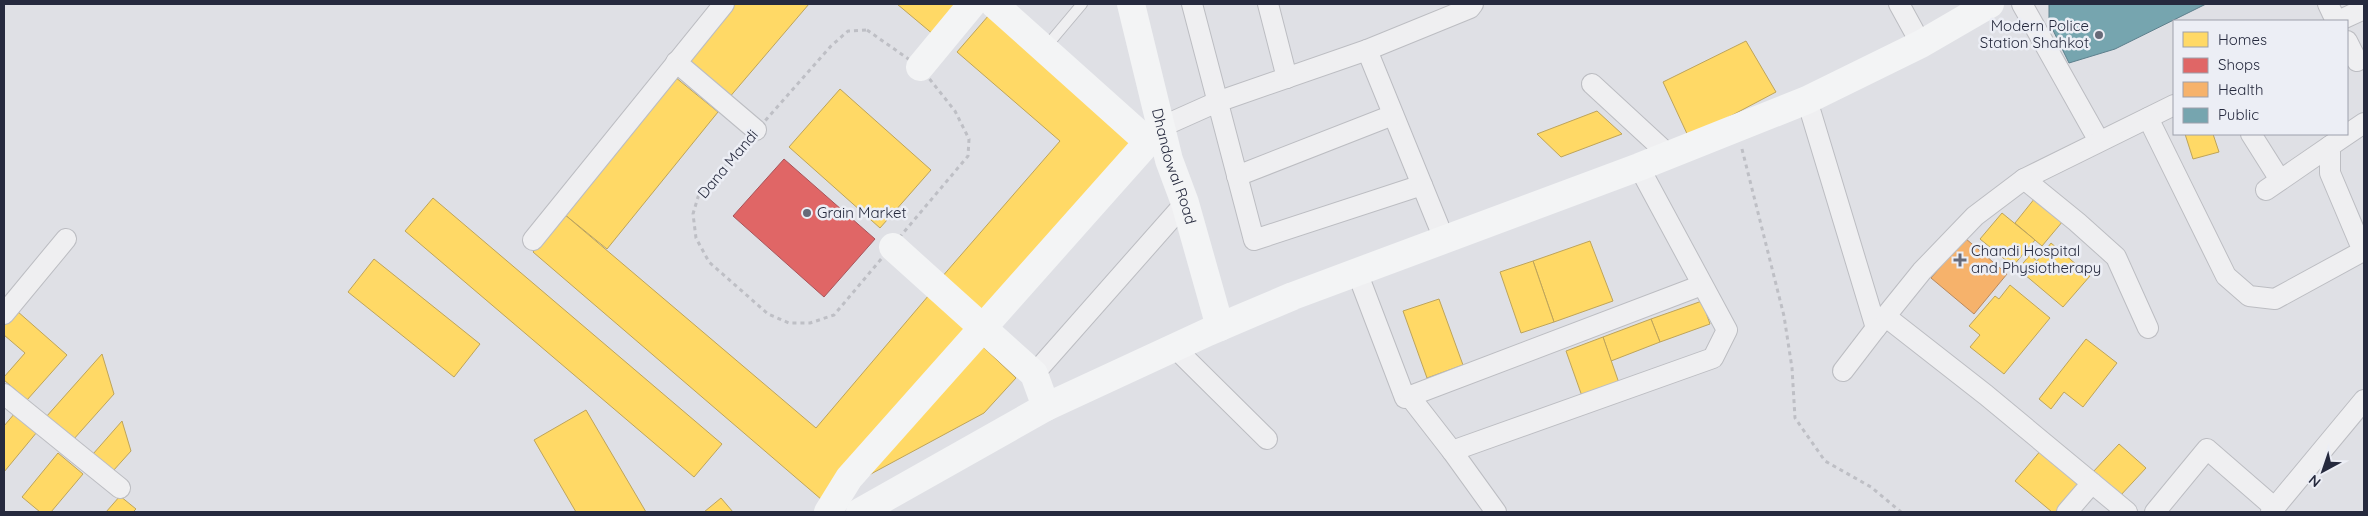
<svg xmlns="http://www.w3.org/2000/svg" width="2368" height="516" font-family="Quicksand,sans-serif">
<rect width="100%" height="100%" fill="#dfe0e5"/>
<!-- homes -->
<g fill="#ffd966" stroke="#bea45a">
<path d="M734,4h75l-81,95 -44,-37z"/>
<path d="M897,4h64l-27,31z"/>
<path d="M989,15l145,126 -150,174 -43,-37 119,-137 -103,-89z"/>
<path d="M1746,41l30,51 -87,46 -26,-56z"/>
<path d="M675,77l43,35 -111,137 -43,-35z"/>
<path d="M840,89l91,81 -51,58 -91,-81z"/>
<path d="M1597,111l25,23 -61,23 -24,-23z"/>
<path d="M2185,134h28l6,18 -26,7z"/>
<path d="M433,198l289,246 -28,33 -289,-246z"/>
<path d="M2035,198l28,23 -21,25 -27,-23z"/>
<path d="M2002,213l33,27 -22,26 -33,-27z"/>
<path d="M564,214l252,214 113,-133 39,34 -146,171 -289,-248z"/>
<path d="M1590,241l23,60 -59,21 -21,-61z"/>
<path d="M2051,243l39,33 -27,31 -45,-38 12,-14 7,6z"/>
<path d="M374,259l106,85 -26,33 -106,-85z"/>
<path d="M1533,261l21,61 -33,11 -21,-61z"/>
<path d="M2010,285l40,33 -46,56 -34,-27 10,-12 -11,-9 26,-30 4,3z"/>
<path d="M1439,299l24,66 -36,13 -24,-67z"/>
<path d="M1702,301l8,23 -50,18 -9,-23z"/>
<path d="M17,311l50,44 -40,45 -23,-20v-3l21,-24 -21,-18v-9z"/>
<path d="M1651,319l9,23 -49,19 -8,-24z"/>
<path d="M1603,337l17,49 -37,13 -17,-48z"/>
<path d="M2086,339l31,24 -34,44 -19,-15 -13,17 -12,-10z"/>
<path d="M979,343l37,35 -32,35 -115,62z"/>
<path d="M102,354l12,40 -41,46 -27,-23z"/>
<path d="M586,410l60,102h-70l-42,-72z"/>
<path d="M15,413l22,19 -33,40v-46z"/>
<path d="M122,421l9,30 -18,20 -20,-17z"/>
<path d="M2119,444l27,24 -26,28 -27,-24z"/>
<path d="M2042,449l42,36 -23,27h-9l-37,-31z"/>
<path d="M58,453l25,21 -32,38h-11l-18,-15z"/>
<path d="M120,496l16,13 -3,3h-27z"/>
<path d="M721,498l12,14h-29z"/>
</g>
<!-- shops -->
<path fill="#e06666" stroke="#a8545a" d="M784,159l91,80 -51,58 -91,-81z"/>
<!-- health -->
<path fill="#f6b26b" stroke="#b8895e" d="M1965,238l42,36 -33,40 -43,-36z"/>
<!-- public -->
<path fill="#76a5af" stroke="#5e808d" d="M2049,4h157l-91,45 -46,14 -20,-41z"/>
<g fill="none" stroke-linecap="round" stroke-linejoin="round">
<defs>
<path id="lane" d="M1045,48l37,-44"/>
<g id="street">
<path d="M1192,4l62,236 168,-55"/>
<path d="M1268,4l19,74"/>
<path d="M1899,4l22,40"/>
<path d="M2022,4l77,137"/>
<path d="M2328,4l8,17"/>
<path d="M2338,21l26,-12"/>
<path d="M2347,41l10,20"/>
<path d="M1367,50l77,189"/>
<path d="M676,62l80,68"/>
<path d="M1592,84l77,71"/>
<path d="M1807,100l69,228 46,-57 53,-55 49,-37 150,-74"/>
<path d="M2148,118l78,158 23,20 26,3 88,-48 -33,-78v-27l34,-23"/>
<path d="M1161,127l56,-25 150,-52 103,-42 3,-4"/>
<path d="M2251,134l29,46"/>
<path d="M1237,176l156,-61"/>
<path d="M2024,179l53,43 39,35 32,71"/>
<path d="M2266,190l64,-44"/>
<path d="M533,240l191,-236"/>
<path d="M1357,272l48,126 297,-113"/>
<path d="M4,314l62,-75"/>
<path d="M1885,316l101,79 141,117"/>
<path d="M1175,348l92,91"/>
<path d="M1843,371l33,-43"/>
<path d="M1034,374l151,-171"/>
<path d="M4,394l116,94"/>
<path d="M1410,397l42,54 44,61"/>
<path d="M1452,451l261,-93 14,-28 -88,-163"/>
<path d="M2067,512l25,-29"/>
<path d="M2155,512l52,-63 68,59"/>
<path d="M2271,512l93,-112"/>
</g>
</defs>
<!-- lane casing -->
<use href="#lane" stroke="#bcbdc2" stroke-width="12"/>
<!-- street casing -->
<use href="#street" stroke="#bcbdc2" stroke-width="22"/>
<!-- path -->
<g stroke="#bebfc5" stroke-width="3" stroke-dasharray="4 4" stroke-linecap="butt">
<path d="M867,30l53,37 35,44 14,28 -1,17 -134,159 -24,8h-21l-21,-9 -59,-52 -13,-24 -3,-24 5,-17 133,-151 17,-15z"/>
<path d="M1742,149l42,167 8,52 3,50 30,43 46,26 30,25"/>
</g>
<!-- lane -->
<use href="#lane" stroke="#efeff1" stroke-width="10"/>
<!-- street -->
<use href="#street" stroke="#efeff1" stroke-width="20"/>
<!-- secondary -->
<g stroke="#f3f4f5" stroke-width="28">
<path id="s1" d="M1131,4l38,156 16,43 35,124"/>
<path d="M920,67l52,-63"/>
<path d="M893,247l141,127 12,33"/>
<path d="M828,512l21,-34 299,-336 -154,-138"/>
<path d="M860,512l186,-105 162,-75 85,-36 346,-129 168,-67 114,-56 69,-40"/>
</g>
</g>
<!-- markers -->
<g fill="#676a78" stroke="#eceef5" stroke-width="2">
<circle cx="2099" cy="35" r="5"/>
<circle cx="807" cy="213" r="5"/>
<path d="M1957.5 252.5h5v5h5v5h-5v5h-5v-5h-5v-5h5z"/>
</g>
<g text-anchor="middle" stroke-width="5" stroke-linejoin="round" paint-order="stroke">
<!-- poi labels -->
<g font-size="15" fill="#262a3e" stroke="#eceef5" text-anchor="start">
<text x="2089" y="31" text-anchor="end">Modern Police<tspan x="2089" dy="17">Station Shahkot</tspan></text>
<text x="817" y="218">Grain Market</text>
<text x="1971" y="256">Chandi Hospital<tspan x="1971" dy="17">and Physiotherapy</tspan></text>
</g>
<!-- street labels -->
<g font-size="15" fill="#262a3e" stroke="#eceef5">
<text transform="translate(728 164) rotate(-50)" y="5">Dana Mandi</text>
<text dy="5" stroke="none"><textPath href="#s1" startOffset="168">Dhandowal Road</textPath></text>
</g>
</g>
<!-- border -->
<rect width="2368" height="516" fill="none" stroke="#262a3e" stroke-width="10"/>
<!-- legend -->
<rect x="2173" y="20" width="175" height="115" fill="#eceef5" stroke="#9da0ac"/>
<rect x="2183" y="32" width="25" height="15" fill="#ffd966" stroke="#9da0ac"/>
<text x="2218" y="45" font-size="15" fill="#262a3e">Homes</text>
<rect x="2183" y="58" width="25" height="15" fill="#e06666" stroke="#9da0ac"/>
<text x="2218" y="70" font-size="15" fill="#262a3e">Shops</text>
<rect x="2183" y="82" width="25" height="15" fill="#f6b26b" stroke="#9da0ac"/>
<text x="2218" y="95" font-size="15" fill="#262a3e">Health</text>
<rect x="2183" y="108" width="25" height="15" fill="#76a5af" stroke="#9da0ac"/>
<text x="2218" y="120" font-size="15" fill="#262a3e">Public</text>
<!-- north arrow -->
<g transform="translate(2323 471) rotate(220)" stroke="#eceef5" stroke-width="4" paint-order="stroke">
<path d="M0-4L9 19L0 12L-9 19Z" fill="#262a3e"/>
<text y="-8" font-size="14" font-weight="bold" text-anchor="middle" fill="#262a3e">N</text>
</g>
</svg>
